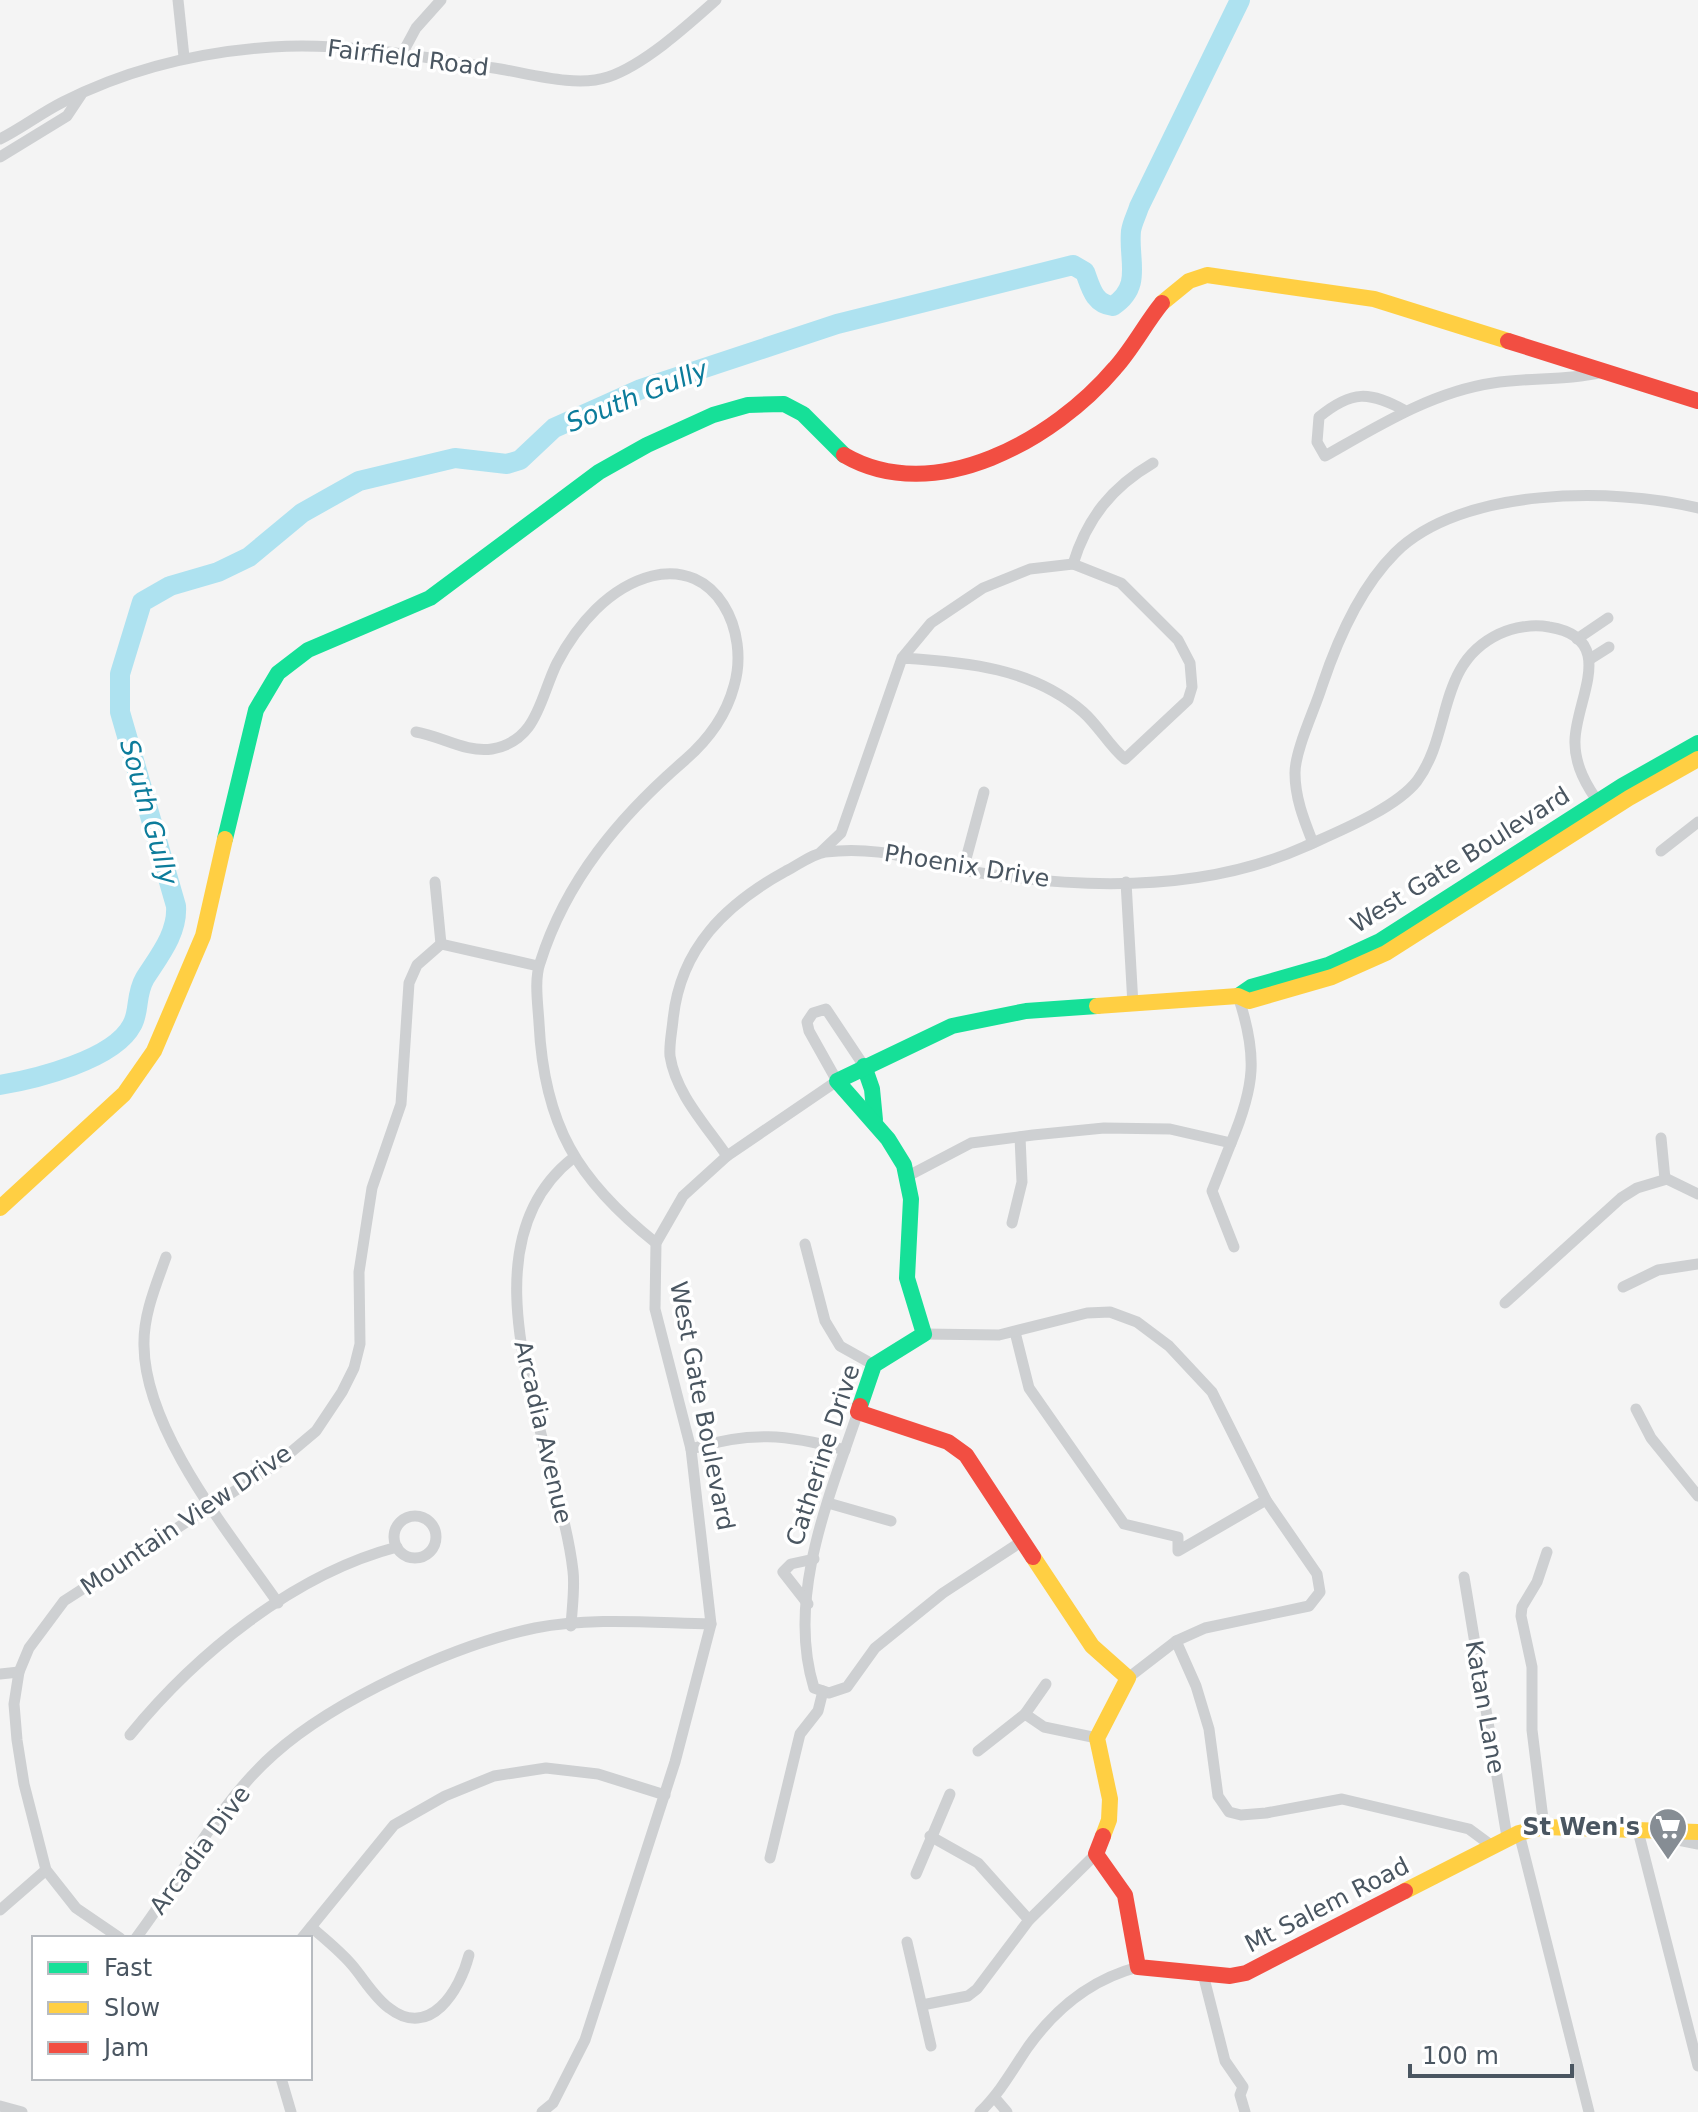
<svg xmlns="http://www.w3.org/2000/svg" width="1698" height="2112" font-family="'DejaVu Sans',sans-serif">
<rect width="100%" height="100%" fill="#f4f4f4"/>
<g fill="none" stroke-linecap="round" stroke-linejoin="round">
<!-- river -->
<path stroke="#aee2f0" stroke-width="20" d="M0,1085c35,-6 114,-25 132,-60 8,-14 3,-30 13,-47 14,-22 33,-45 31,-72l-56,-194v-38l22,-72 28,-16 48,-14 31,-15 53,-44 57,-32 96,-23 52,6 13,-4 34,-32 87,-39 196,-65 236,-59 12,7c6,16 9,32 28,34 30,-20 15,-45 18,-75 1,-8 6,-17 8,-24l101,-207"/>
<!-- street -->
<g stroke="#ced0d2" stroke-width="11">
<path d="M178,0l6,57"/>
<path d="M402,54l14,-26 25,-28"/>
<path d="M0,139c22,-11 41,-26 63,-37 65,-33 136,-50 209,-55 74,-5 149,10 222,21 34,5 81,20 114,9 36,-12 80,-52 108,-77"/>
<path d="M0,157l67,-41 14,-21"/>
<path d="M1406,411c-37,-20 -54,-21 -87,6l-2,25 8,14c53,-30 107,-64 168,-73 37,-6 74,-2 110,-11"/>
<path d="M1073,564c14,-46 39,-77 80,-101"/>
<path d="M1577,639l31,-21"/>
<path d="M1590,659l19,-12"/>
<path d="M416,732c25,4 50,21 76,17 46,-8 48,-52 65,-86 20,-38 52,-76 95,-87 65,-16 98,56 82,110 -8,30 -26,54 -49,74 -65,56 -119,120 -145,203 -6,17 -2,42 -1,60 5,102 38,157 117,220"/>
<path d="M1313,843c-9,-23 -18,-45 -18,-70 0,-23 20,-64 27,-87 15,-45 39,-99 73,-133 66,-66 218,-66 303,-45"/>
<path d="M1661,851l37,-29"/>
<path d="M821,852l20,-19 61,-175c64,4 131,10 181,54 16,14 26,34 42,47l63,-59 4,-13 -2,-24 -12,-23 -57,-57 -48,-19 -43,5 -47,19 -52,35 -29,35"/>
<path d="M963,870l21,-78"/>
<path d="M435,882l6,62"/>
<path d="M1126,882l7,123"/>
<path d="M1661,1138l4,41"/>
<path d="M1231,1143l-19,48 22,56"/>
<path d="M727,1156c-21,-31 -51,-62 -57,-100 -1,-12 2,-25 3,-36 7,-72 53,-116 113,-149 12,-6 26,-17 39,-19 57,-7 91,10 143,19 109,18 234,22 336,-24 33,-15 91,-38 113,-66 36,-49 19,-117 82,-147 15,-7 34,-10 50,-7 70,11 27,72 26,113 -1,25 12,47 26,66"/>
<path d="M908,1176l63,-33 62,-8 71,-7 66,1 61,14c24,-57 27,-87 7,-147"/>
<path d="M1012,1223l10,-41 -2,-45"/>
<path d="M805,1244l20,77 15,25 34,19"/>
<path d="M166,1257c-10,28 -23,58 -22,89 1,85 86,188 134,257"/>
<path d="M1623,1287l35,-17 40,-6"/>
<path d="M1505,1303l116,-105 16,-10 30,-9 31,15"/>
<path d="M1015,1332l14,56 95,136 54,13v14l88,-51"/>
<path d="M924,1334l75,1 88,-22 23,-1 27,10 32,24 43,46 54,108 51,74 3,18 -11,14 -104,22 -29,13 -48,37"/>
<path d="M1636,1409l15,29 47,58"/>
<path d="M858,1412c-29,85 -72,186 -44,276l15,5 18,-6 28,-39 68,-55 81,-53"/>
<path d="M691,1449c58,-18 96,-15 154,1"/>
<path d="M828,1503l63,18"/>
<circle cx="415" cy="1537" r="21"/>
<path d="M1464,1577l43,260"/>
<path d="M808,1604l-25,-32 8,-8 23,-5"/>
<path d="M571,1626c1,-18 4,-38 2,-55 -13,-118 -120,-319 0,-413"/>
<path d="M1176,1641l20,45 13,43 9,67 11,16 12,3 25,-2 76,-14 127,30 23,17"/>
<path d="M0,1674l19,-2"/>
<path d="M1025,1714l21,-30"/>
<path d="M130,1735c66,-81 164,-161 267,-188"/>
<path d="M978,1751l47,-37 19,13 53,11"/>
<path d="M1544,1827l-12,-97v-63l-11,-51 1,-9 15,-25 10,-30"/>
<path d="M1643,1832l-5,-1 60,235"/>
<path d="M1519,1833l70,279"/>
<path d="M930,1836l48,27 51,57"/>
<path d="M1663,1837l35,7"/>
<path d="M770,1858l30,-124 18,-23 5,-20"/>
<path d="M916,1874l34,-80"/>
<path d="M0,1910l46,-40"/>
<path d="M311,1927c14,12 29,24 41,38 12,14 22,32 37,43 41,32 71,-18 80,-53"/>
<path d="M120,1938l-44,-30 -30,-38 -22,-86 -7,-44 -3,-36 5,-32 10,-24 35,-47 214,-138 38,-32 26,-39 12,-24 6,-24 -1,-72 13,-84 29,-84 8,-121 8,-18 24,-21 97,22"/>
<path d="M136,1938c46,-60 80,-133 138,-184 62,-55 180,-109 261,-126 57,-11 119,-5 176,-4"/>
<path d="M302,1938l92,-113 51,-29 49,-20 52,-8 52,6 67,21"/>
<path d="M907,1942l24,104"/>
<path d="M1203,1974l22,87 18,26 -3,8 5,17"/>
<path d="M922,2005l46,-9 9,-7 52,-69 67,-66"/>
<path d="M281,2078l10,34"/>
<path d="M995,2098l12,14"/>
<path d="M0,2106l22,6"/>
<path d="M542,2112l11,-9 32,-63 90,-278 36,-138 -20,-175 -36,-140 1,-66 27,-47 44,-40 110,-75 -28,-50 -2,-9 6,-9 13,-4 38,57"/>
<path d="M980,2112c20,-19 33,-43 48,-65 28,-39 64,-68 110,-80"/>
</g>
<!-- fast -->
<g stroke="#16e098" stroke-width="16">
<path d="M225,839l31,-129 22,-37 30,-23 122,-52 169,-126 48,-27 66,-30 35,-10 36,-1 19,10 41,41"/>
<path d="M1238,996l13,-9 77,-22 52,-24 242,-155 76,-43"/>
<path d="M864,1066l8,23 3,31"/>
<path d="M860,1406l14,-41 50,-31 -17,-56 4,-79 -7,-34 -16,-26 -51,-58 115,-55 74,-15 71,-5"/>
</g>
<!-- slow -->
<g stroke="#ffcf43" stroke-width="16">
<path d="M1162,303l27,-22 18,-6 167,24 134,42"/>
<path d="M1097,1006l141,-10 11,5 83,-24 54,-24 243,-155 69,-39"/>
<path d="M0,1208l124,-114 30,-43 49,-115 22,-97"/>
<path d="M1033,1557l59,89 36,32 -31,60 13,61 -1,21 -6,16"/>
<path d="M1405,1891l114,-58 25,-6 154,5"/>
</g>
<!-- jam -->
<g stroke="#f24e42" stroke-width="16">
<path d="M1508,341l190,60"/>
<path d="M844,455c91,53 211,-16 271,-87 18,-20 30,-44 47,-65"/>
<path d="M860,1406l-2,6 90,30 18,13 67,102"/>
<path d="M1103,1836l-7,18 29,41 13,72 92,9 16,-3 159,-82"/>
</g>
</g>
<!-- icons -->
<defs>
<symbol id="supermarket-pin" viewBox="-11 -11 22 30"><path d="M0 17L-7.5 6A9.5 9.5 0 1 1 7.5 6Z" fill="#868d94" stroke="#fff"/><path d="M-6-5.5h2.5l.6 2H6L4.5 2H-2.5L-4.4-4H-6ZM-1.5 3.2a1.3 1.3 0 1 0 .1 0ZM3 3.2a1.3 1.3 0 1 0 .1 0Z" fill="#fff"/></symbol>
</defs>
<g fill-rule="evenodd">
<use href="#supermarket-pin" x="1646" y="1805" width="44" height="60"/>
</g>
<g text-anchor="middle" stroke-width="7" stroke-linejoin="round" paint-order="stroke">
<!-- street labels -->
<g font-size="24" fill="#4a5661" stroke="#fff">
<text transform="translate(408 58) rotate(7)" y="8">Fairfield Road</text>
<text transform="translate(1460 860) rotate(-32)" y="8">West Gate Boulevard</text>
<text transform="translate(967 866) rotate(9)" y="8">Phoenix Drive</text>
<text transform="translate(702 1406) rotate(79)" y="8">West Gate Boulevard</text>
<text transform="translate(543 1432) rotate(77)" y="8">Arcadia Avenue</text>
<text transform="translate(823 1455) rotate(-72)" y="8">Catherine Drive</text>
<text transform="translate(186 1520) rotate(-34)" y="8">Mountain View Drive</text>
<text transform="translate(1485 1707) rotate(80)" y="8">Katan Lane</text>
<text transform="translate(200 1850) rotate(-54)" y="8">Arcadia Dive</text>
<text transform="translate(1327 1905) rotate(-27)" y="8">Mt Salem Road</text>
</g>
<!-- poi labels -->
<g font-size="24" font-weight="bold" fill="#4a5661" stroke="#fff" text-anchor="end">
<text x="1640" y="1835">St Wen's</text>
</g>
<!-- water labels -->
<g font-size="26" font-style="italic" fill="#0c7c9b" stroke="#fff">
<text transform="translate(637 396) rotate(-22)" y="9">South Gully</text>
<text transform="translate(149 812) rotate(74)" y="9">South Gully</text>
</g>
</g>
<!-- legend -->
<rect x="32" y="1936" width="280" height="144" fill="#ffffff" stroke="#b7bbc0" stroke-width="2"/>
<rect x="48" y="1962" width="40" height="12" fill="#16e098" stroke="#b7bbc0" stroke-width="2"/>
<text x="104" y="1976" font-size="24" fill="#4a5661">Fast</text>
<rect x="48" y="2002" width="40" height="12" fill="#ffcf43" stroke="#b7bbc0" stroke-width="2"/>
<text x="104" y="2016" font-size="24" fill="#4a5661">Slow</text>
<rect x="48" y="2042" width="40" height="12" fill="#f24e42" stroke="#b7bbc0" stroke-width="2"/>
<text x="104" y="2056" font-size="24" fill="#4a5661">Jam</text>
<!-- scale -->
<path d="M1410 2064v12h162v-12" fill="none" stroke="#4a5661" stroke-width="4"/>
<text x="1422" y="2064" font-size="24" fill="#4a5661" stroke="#ffffff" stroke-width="6" paint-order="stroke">100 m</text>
</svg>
